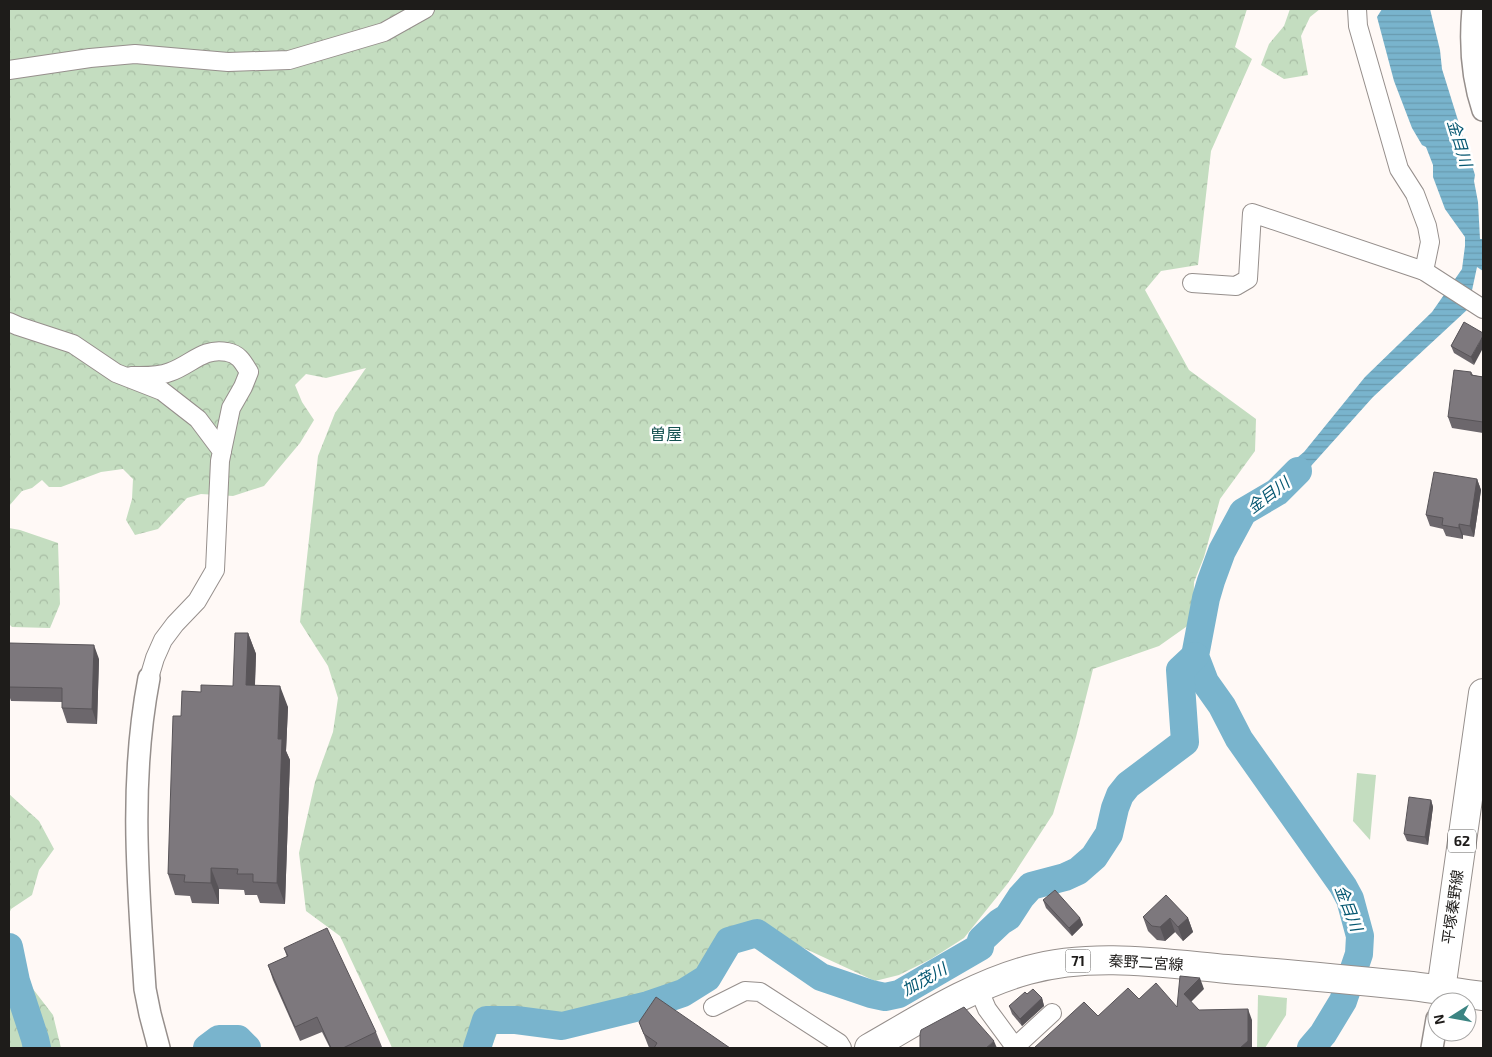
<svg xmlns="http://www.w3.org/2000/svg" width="1492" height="1057" font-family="'Exo 2','Noto Sans JP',sans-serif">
<defs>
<pattern id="forest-crowns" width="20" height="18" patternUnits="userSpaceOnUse" patternTransform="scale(1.25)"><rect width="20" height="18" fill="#c4ddc0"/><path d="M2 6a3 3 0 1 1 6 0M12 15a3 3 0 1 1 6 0" fill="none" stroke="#a8bda4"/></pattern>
<pattern id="water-rules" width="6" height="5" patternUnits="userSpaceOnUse" patternTransform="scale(1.25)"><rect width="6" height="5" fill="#79b4cd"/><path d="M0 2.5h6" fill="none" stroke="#689aaf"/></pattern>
</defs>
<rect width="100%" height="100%" fill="#fff9f6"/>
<!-- green -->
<g fill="#c4ddc0">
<path d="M1357,773l19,2 -6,65 -17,-19z"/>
<path d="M1258,995l29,3 -1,17 -21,33h-8z"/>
</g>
<!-- forest -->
<g fill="url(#forest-crowns)">
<path d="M9,9h1238l-12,38 17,12 -41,92 -13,114 -37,6 -16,19 44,80 67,49 -1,32 -35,48 -16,58 -10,25 -1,40 -34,24 -66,23 -17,68 -23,77 -45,69 -44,55 -33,21 -32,16 -24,6 -106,-49 -54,17 -32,36 -117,28 -68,18 -7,17h-99l-2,-5 -50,-107 -34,-25 -7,-58 16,-71 18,-50 5,-34 -10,-32 -28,-44 18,-166 17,-43 31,-45 -40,10 -20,-4 -11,11 7,17 12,18 -14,23 -36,43 -31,10 -32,-2 -14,4 -29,31 -23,6 -9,-15 6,-21 1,-20 -10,-10 -22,3 -40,15h-12l-7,-7 -10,8 -10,3 -13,15z"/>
<path d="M1290,9h30l-10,8 -9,19 7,39 -24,4 -23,-14 8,-21 15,-18z"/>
<path d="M9,528l11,2 38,13 2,61 -10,24 -38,-1 -3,-3z"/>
<path d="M9,794l30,27 15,28 -15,21 -7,25 -21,14 -2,5z"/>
<path d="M9,940l8,10 1,14 15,25 20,26 8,33h-52z"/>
</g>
<!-- water -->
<path fill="url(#water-rules)" d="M1382,9h48l10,41 2,19 33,106 -1,6 4,21 2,37h3v32l-6,-4 -9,42 -95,88 -62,69 -26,33 -18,2 25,-39 12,-10 61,-75 67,-65 30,-43 3,-23v-9l-20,-28 -12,-32v-12l-7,-18 -4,-2 -10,-17 -18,-47 -17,-64z"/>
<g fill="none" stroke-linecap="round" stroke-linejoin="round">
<!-- river -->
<g stroke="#79b4cd" stroke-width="28">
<path d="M1298,471l-21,21 -34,20 -21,39 -11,30 -5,17 -11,58 10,26 17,24 17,33 104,147 7,13 10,37 -1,18 -16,47 -20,33 -12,14"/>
<path d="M9,947l7,34 19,58 2,9"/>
<path d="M207,1048l12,-9h19l9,9"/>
<path d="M477,1048l9,-28h30l46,6 86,-21 35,-12 24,-15 22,-37 28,-8 64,44 50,17 14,3 14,-3 81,-47 1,-7 19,-18 8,-5 13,-20 10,-11 34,-9 13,-6 16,-14 15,-23 6,-26 5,-13 8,-10 57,-43 -5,-72 15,-14"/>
</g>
<defs>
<g id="minor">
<path d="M1357,9l1,17 41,143 16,25 12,32 3,16 -6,29"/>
<path d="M9,70l81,-12 45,-4 93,8 61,-2 95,-28 41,-23"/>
<path d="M1192,283l44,3 12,-7 4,-66 172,58 59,38"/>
<path d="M9,322l9,4 55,18 43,29 46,18 36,28 24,32 -2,10 -5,109 -18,31 -22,23 -12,16 -8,18 -6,20"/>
<path d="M131,376c13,0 27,1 39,-4 21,-7 33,-25 57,-20 12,2 16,10 22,20l-6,15 -12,21 -9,43"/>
<path d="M978,988l9,21 28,38"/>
<path d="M713,1007l32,-16 15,1 79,51 3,5"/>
<path d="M1014,1048l38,-35"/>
</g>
<g id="tertiary">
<path d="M1473,9c-3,33 -1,69 10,101"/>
<path d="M149,678c-20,104 -11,206 -4,311l5,25 9,34"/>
<path d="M1432,1048l5,-29"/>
</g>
<g id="primary">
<path d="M1441,990l42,-297"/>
<path d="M869,1048c51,-29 101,-62 159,-78 64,-18 134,-7 199,-1 62,5 124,11 185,17 24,3 47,7 71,10"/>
</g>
</defs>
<!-- minor casing -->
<use href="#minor" stroke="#968f8c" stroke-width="20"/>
<!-- tertiary casing -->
<use href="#tertiary" stroke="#968f8c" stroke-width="24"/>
<!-- primary casing -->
<use href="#primary" stroke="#968f8c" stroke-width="30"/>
<!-- minor -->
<use href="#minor" stroke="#fff" stroke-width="18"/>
<!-- tertiary -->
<use href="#tertiary" stroke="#fff" stroke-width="21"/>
<!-- primary -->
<use href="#primary" stroke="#fff" stroke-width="28"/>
</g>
<!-- wall -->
<g fill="#6c676c">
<path d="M1464,322l10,43 -20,-12 -3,-7z"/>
<path d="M1471,372l2,3 10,2v56l-31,-5 -4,-11z"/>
<path d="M1477,479l4,11 -7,47 -11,-2v4l-17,-3 -3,-7 -13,-3 -4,-11z"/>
<path d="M248,633l8,21 -1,31 33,22 -2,44 4,9 -5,144 -25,-1 -3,-8h-12l-1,-5 -25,-1v15l-27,-1 -2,-7 -15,-1 -7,-21 13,-158 20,-24 32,-6z"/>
<path d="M9,643l90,16 -2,65 -30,-1 -5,-15v-6l-51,-1 -2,-6z"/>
<path d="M1431,800l2,7 -5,38 -21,-4 -3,-7z"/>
<path d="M1043,900l37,18 3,7 -11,11 -26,-28z"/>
<path d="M1143,917l45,1 5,14 -10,9 -8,-9 -10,9 -8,-1 -9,-9z"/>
<path d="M284,948l92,84 6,15 -3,1h-49l-8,-16 -22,9 -27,-61 -5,-15 19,-8z"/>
<path d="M1027,994l15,4 2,8 -22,20 -10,-12 -3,-8z"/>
<path d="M639,1022l91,26h-81z"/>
</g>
<!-- shaded-wall -->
<g fill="#585458">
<path d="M1483,336v12l-9,17 -3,-8z"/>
<path d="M1477,479l4,11 -7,47 -4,-11z"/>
<path d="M1459,524l4,11v4l-4,-11z"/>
<path d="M248,633l8,21 -2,52 -8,-21z"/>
<path d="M94,645l5,14 -2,65 -5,-15z"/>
<path d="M280,686l8,21 -2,44 4,9 -5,144 -8,-21 1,-144z"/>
<path d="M1431,800l2,7 -5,38 -3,-8z"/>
<path d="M211,868l8,21v15l-8,-21z"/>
<path d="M1080,918l3,7 -11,11 -3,-8z"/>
<path d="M1170,918l5,14 -10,9 -5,-14z"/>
<path d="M1188,918l5,14 -10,9 -5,-14z"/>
<path d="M1200,978l4,11 -16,16 -4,-11z"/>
<path d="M1042,998l2,8 -22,20 -2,-7z"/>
<path d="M1248,1009l4,11v28h-12z"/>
<path d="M994,1041l3,7h-11z"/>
</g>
<!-- building -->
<g fill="#7d787d" stroke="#585458">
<path d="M1464,322l19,11v3l-12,21 -20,-11z"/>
<path d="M1454,370l17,2v3l12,2v45l-35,-5z"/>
<path d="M1434,472l43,7 -7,47 -11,-2v4l-17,-3 1,-7 -17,-3z"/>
<path d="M235,633h13l-2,52 34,1 -2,53h4l-5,144 -24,-1v-8h-16l1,-5 -27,-1v15l-27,-1 1,-7 -17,-1 5,-158h8l1,-25 19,1v-7l32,1z"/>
<path d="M9,643l85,2 -2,64 -30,-1v-20l-53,-1z"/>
<path d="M1409,797l22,3 -6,37 -21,-3z"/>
<path d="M1055,890l25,28 -11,10 -26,-28z"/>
<path d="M1166,895l22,23 -10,9 -8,-9 -10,9 -8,-1 -9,-9z"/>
<path d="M327,928l49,104 -33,16h-12l-14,-31 -22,10 -27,-62 20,-9 -4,-8z"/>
<path d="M1180,976l20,2 -16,16 15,16 49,-1v32l-8,7h-206l50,-46 14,14 30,-28 11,11 17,-16 21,24z"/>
<path d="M1033,989l9,9 -22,21 -11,-13 16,-14 2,2z"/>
<path d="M656,997l74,51h-76l3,-5 -13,-9 -5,-12z"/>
<path d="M964,1007l30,34 -8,7h-66v-14l1,-4z"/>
</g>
<g text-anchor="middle" stroke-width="5" stroke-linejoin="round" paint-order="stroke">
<!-- shield labels -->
<g fill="#fff" stroke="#62605f" stroke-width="1">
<rect x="1448" y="829.5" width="28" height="23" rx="4"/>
<rect x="1065.5" y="949.5" width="25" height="23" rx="4"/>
</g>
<g font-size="14" font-weight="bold" fill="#1e1c1a">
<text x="1462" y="846">62</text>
<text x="1078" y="966">71</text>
</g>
<!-- street labels -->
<g font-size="15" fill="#1e1c1a" stroke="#fff">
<text transform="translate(1453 907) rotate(-82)" y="5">平塚秦野線</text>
<text transform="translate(1146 963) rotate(3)" y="5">秦野二宮線</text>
</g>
<!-- water labels -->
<g font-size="16" font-style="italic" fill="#055771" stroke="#fff">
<text transform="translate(1460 143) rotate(73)" y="6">金目川</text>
<text transform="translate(1268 495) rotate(-37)" y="6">金目川</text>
<text transform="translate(1349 908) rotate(69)" y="6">金目川</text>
<text transform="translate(924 979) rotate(-29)" y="6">加茂川</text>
</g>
<!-- neighbourhood labels -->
<g font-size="16" fill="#145150" stroke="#fff">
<text x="666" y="440">曽屋</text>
</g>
</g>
<!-- border -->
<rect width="1492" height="1057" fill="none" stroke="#1e1c1a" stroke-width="20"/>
<!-- north arrow -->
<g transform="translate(1452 1017) rotate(259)"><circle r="24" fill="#ffffff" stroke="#a5a4a3"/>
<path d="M0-4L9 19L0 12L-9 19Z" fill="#3b8482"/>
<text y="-8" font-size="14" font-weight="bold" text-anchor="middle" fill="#1e1c1a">N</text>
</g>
</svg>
